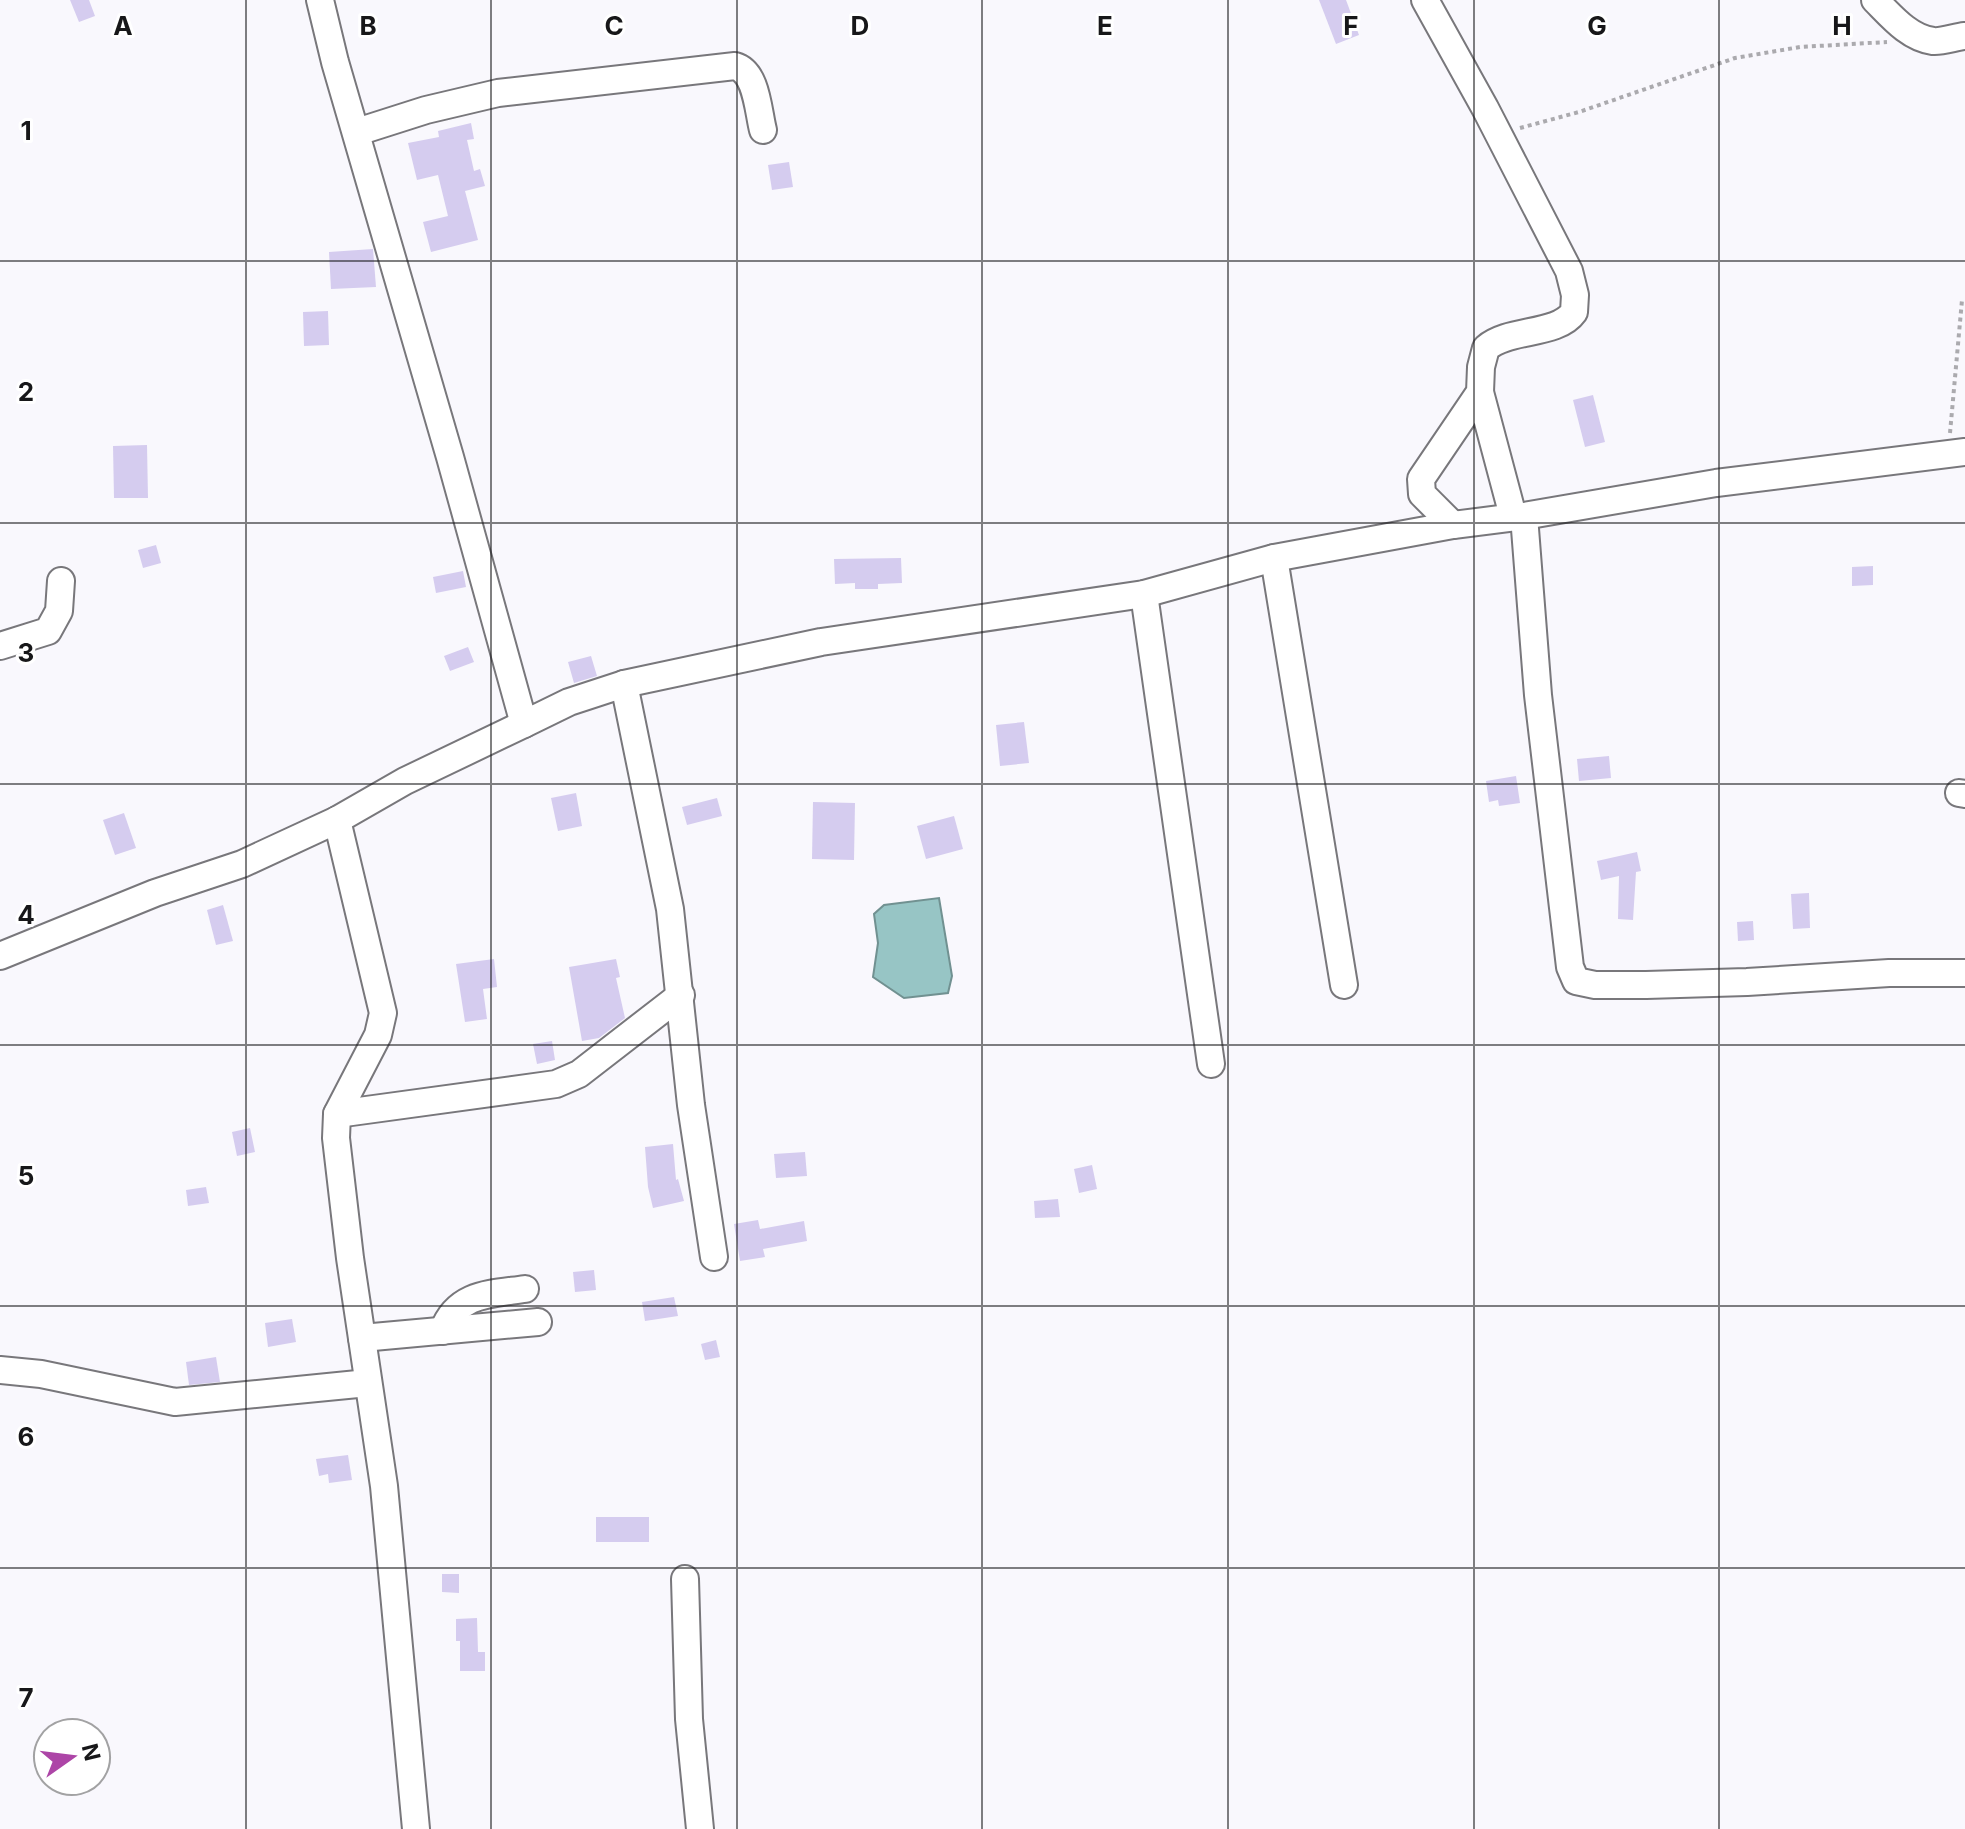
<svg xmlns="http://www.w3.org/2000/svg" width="1965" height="1829" font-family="Inter,sans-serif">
<rect width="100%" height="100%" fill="#f9f8fd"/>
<!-- water -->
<path fill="#97c5c5" stroke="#719191" stroke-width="2" d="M939,898l13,78 -4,17 -44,5 -31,-21 5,-34 -4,-29 10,-9z"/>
<!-- building -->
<g fill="#d5ccef">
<path d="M70,0h19l6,16 -16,6z"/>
<path d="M1319,0h27l13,35 -23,9z"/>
<path d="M471,123l3,16 -7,1 7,31 6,-2 5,17 -20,5 13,49 -47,12 -8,-30 25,-6 -10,-41 -21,5 -9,-37 31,-6 -1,-6z"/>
<path d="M789,162l4,25 -21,3 -4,-25z"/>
<path d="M373,249l3,38 -45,2 -2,-37z"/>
<path d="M328,311l1,34 -25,1 -1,-34z"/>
<path d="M1593,395l12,47 -20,5 -12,-47z"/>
<path d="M147,445l1,53h-34l-1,-52z"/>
<path d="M156,545l5,18 -18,5 -5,-18z"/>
<path d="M901,558l1,25 -24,1v5h-23v-6l-20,1 -1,-25z"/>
<path d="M1873,566v19l-21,1v-19z"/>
<path d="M463,571l3,16 -30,6 -3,-16z"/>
<path d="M468,647l6,15 -24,9 -6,-15z"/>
<path d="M591,656l6,20 -23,7 -6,-21z"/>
<path d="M1024,722l5,41 -29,3 -4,-41z"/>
<path d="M1609,756l2,22 -32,3 -2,-22z"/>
<path d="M1516,776l4,27 -21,3 -1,-6 -9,2 -3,-21z"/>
<path d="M576,793l6,33 -24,5 -7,-33z"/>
<path d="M717,798l5,18 -35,9 -5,-18z"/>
<path d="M813,802l42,1 -1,57 -42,-1z"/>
<path d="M124,813l12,35 -21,7 -12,-35z"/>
<path d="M954,816l9,33 -37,10 -9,-33z"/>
<path d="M1637,852l4,19 -5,1 -3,48 -15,-1 1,-43 -18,4 -4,-19z"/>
<path d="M1809,893l1,35 -17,1 -2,-35z"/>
<path d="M223,905l10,36 -17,4 -9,-35z"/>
<path d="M1753,921l1,19 -16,1 -1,-19z"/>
<path d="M494,959l3,28 -14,2 4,30 -22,3 -9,-58z"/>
<path d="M616,959l4,18 -4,1 9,40 -26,20 -17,3 -13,-74z"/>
<path d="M552,1041l3,19 -18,4 -4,-20z"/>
<path d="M250,1128l5,24 -18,4 -5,-24z"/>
<path d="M673,1144l3,36 2,-1 6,22 -31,7 -5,-21 -3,-40z"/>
<path d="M805,1152l2,24 -31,2 -2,-24z"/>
<path d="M1092,1165l5,24 -18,4 -5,-24z"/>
<path d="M206,1187l3,16 -21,3 -2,-16z"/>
<path d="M1058,1199l2,18 -25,1 -1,-17z"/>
<path d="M758,1220l2,9 44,-8 3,20 -44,8 2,8 -25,4 -6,-37z"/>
<path d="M594,1270l2,20 -21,2 -2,-20z"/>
<path d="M674,1297l4,19 -33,5 -3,-19z"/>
<path d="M292,1319l4,23 -28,5 -3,-24z"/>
<path d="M716,1340l4,17 -15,3 -4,-16z"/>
<path d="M216,1357l4,25 -31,3 -3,-23z"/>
<path d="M348,1455l4,25 -23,3 -1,-9 -9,2 -3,-17z"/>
<rect x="596" y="1517" width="53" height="25"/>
<path d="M442,1574h17v19l-17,-1z"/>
<path d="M477,1618l1,34h7v19h-25v-30h-4v-22z"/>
</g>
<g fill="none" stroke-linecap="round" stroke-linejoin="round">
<defs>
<g id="minor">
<path d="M320,0l15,62 115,395 74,267 45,-22 55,-18 197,-42 323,-48 130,-36 179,-33 71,-9 192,-33 249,-31"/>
<path d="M1425,0l60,108 84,163 6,24 -1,17c-17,24 -65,16 -88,36l-5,19 -1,25 -59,87 1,15 31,31"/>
<path d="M1875,0c16,16 34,38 58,41 9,1 22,-4 32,-5"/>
<path d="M357,132l69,-22 72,-17 237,-27c22,6 23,45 28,64"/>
<path d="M1480,392l33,124"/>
<path d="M1524,516l14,179 32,272 6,14 19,4h51l101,-3 142,-9h76"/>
<path d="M1274,558l70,427"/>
<path d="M1144,594l67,470"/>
<path d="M0,646l48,-15 11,-20 2,-30"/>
<path d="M624,684l46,225 21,196 23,152"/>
<path d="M1959,793l6,1"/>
<path d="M337,820l46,193 -5,22 -41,79 -1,24 14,120 34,228 32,343"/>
<path d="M0,956l155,-63 87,-29 95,-44 68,-39 119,-57"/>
<path d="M337,1114l219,-30 23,-10 102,-79"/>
<path d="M443,1331c14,-38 47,-37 82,-42"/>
<path d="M362,1338l176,-16"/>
<path d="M0,1370l41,4 134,28 193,-19"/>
<path d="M685,1579l4,140 11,110"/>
</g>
</defs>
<!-- minor casing -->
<use href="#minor" stroke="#78777b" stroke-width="30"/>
<!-- path -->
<g stroke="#abaaae" stroke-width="4" stroke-dasharray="4 4" stroke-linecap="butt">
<path d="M1520,128l59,-16 156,-54 65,-11 87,-5"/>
<path d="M1950,433l12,-133"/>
</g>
<!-- minor -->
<use href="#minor" stroke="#fff" stroke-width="26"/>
</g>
<!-- grid -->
<path fill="none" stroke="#171719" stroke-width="2" stroke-opacity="0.55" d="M246,0v1829M491,0v1829M737,0v1829M982,0v1829M1228,0v1829M1474,0v1829M1719,0v1829M0,261h1965M0,523h1965M0,784h1965M0,1045h1965M0,1306h1965M0,1568h1965"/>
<g font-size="26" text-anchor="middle" font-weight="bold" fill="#171719" stroke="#fff" stroke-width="6" stroke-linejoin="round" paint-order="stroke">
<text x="123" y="35">A</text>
<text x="368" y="35">B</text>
<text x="614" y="35">C</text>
<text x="860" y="35">D</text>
<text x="1105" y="35">E</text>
<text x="1351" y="35">F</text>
<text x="1597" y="35">G</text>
<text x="1842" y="35">H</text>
<text x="26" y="140">1</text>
<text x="26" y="401">2</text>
<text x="26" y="662">3</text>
<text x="26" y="924">4</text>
<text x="26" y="1185">5</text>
<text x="26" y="1446">6</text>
<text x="26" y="1707">7</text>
</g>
<!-- north arrow -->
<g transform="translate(72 1757) rotate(76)"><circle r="38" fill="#ffffff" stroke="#a2a2a3" stroke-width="2"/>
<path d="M0-6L14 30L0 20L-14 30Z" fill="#ad45a7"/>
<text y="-12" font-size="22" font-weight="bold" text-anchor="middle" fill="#171719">N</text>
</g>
</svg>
